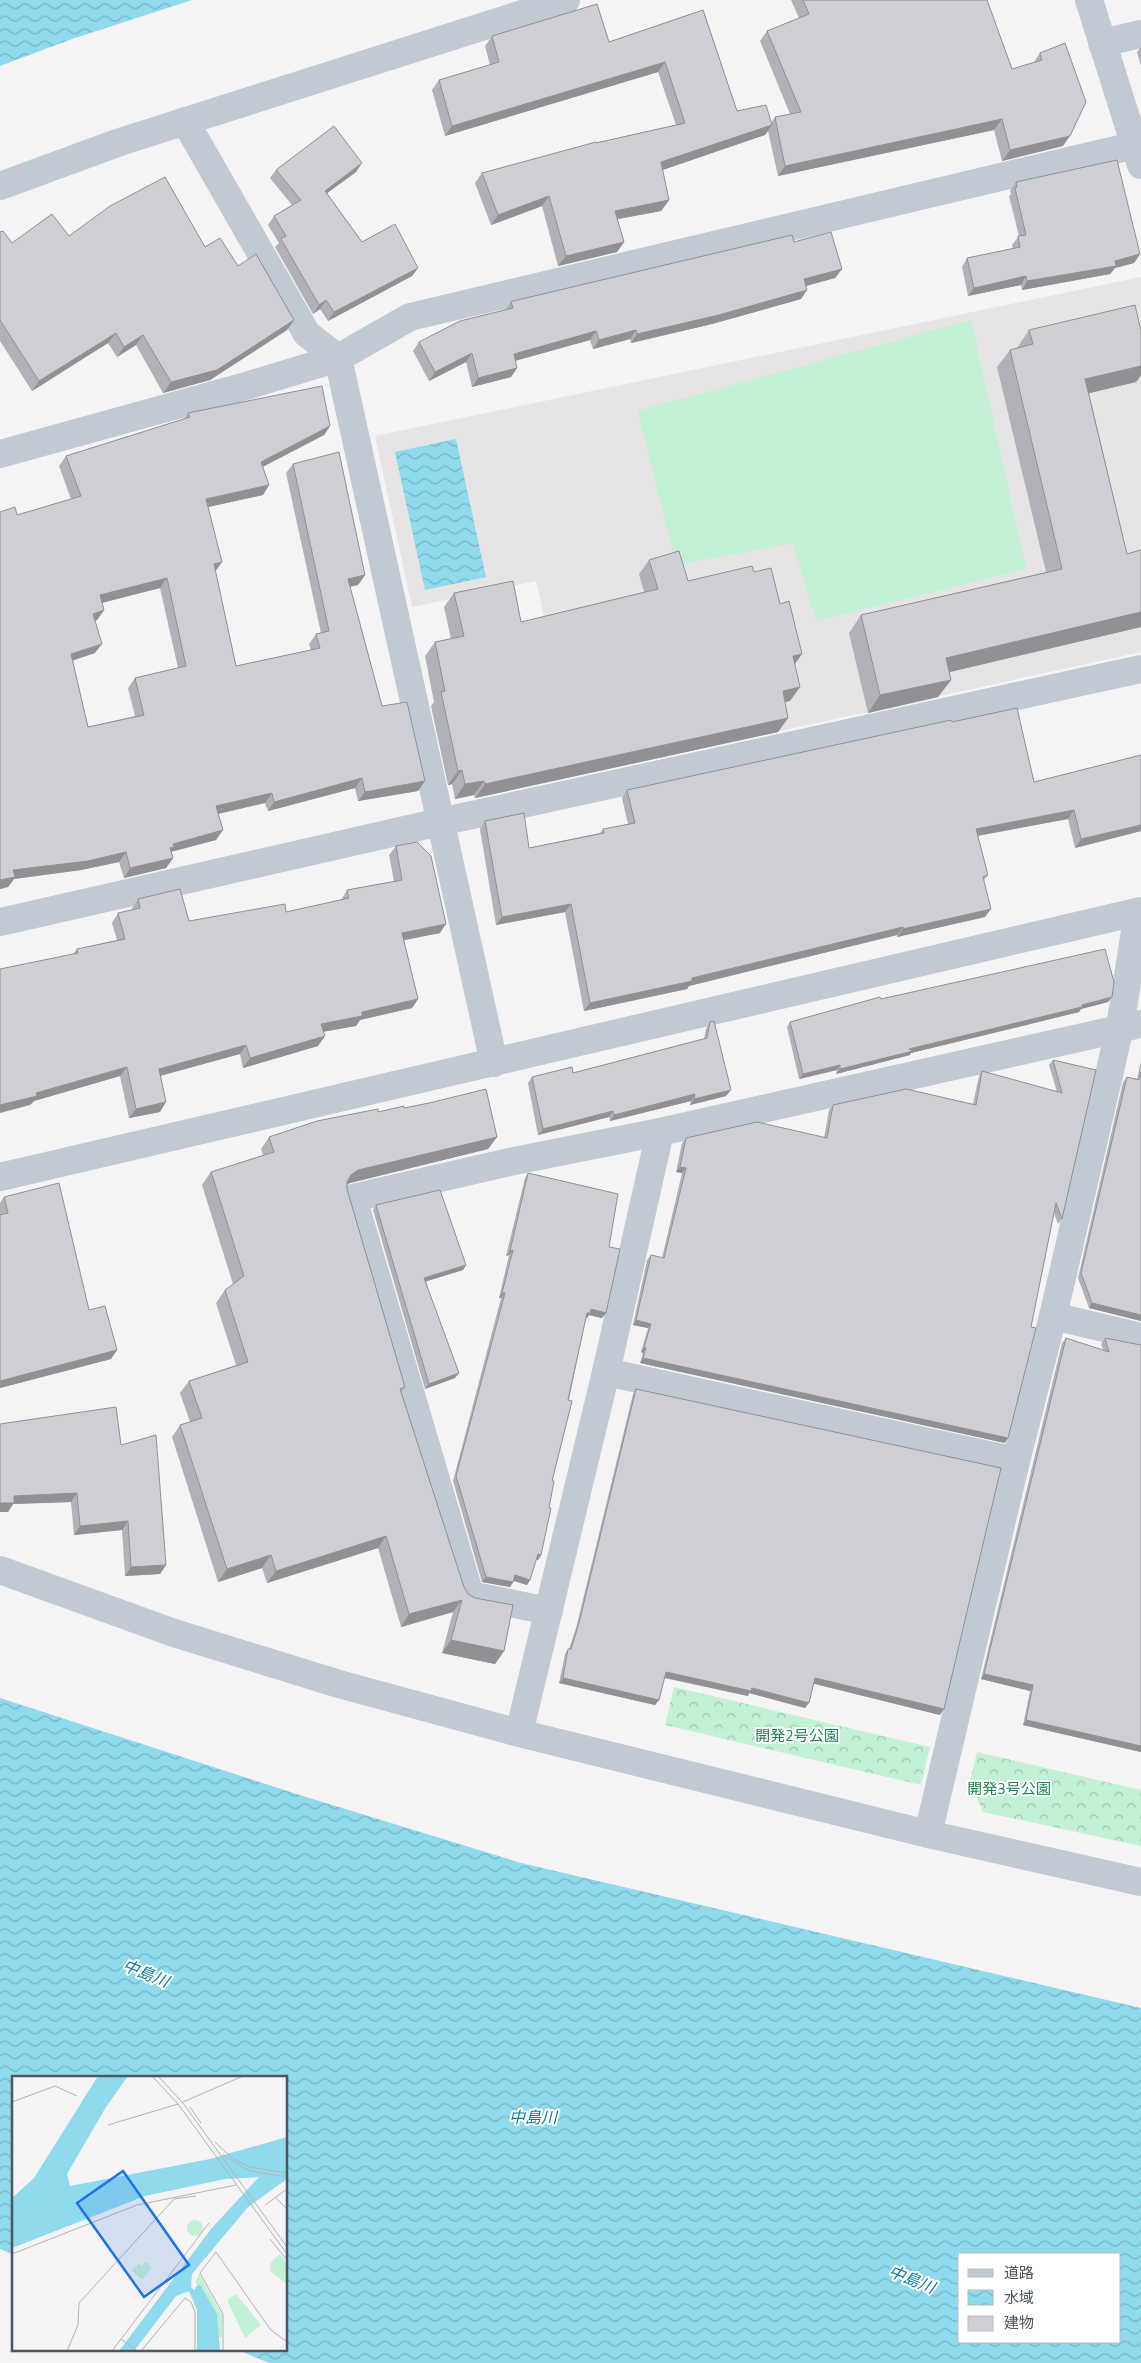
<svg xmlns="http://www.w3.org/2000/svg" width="1141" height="2363" font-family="'Titillium Web','Noto Sans JP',sans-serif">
<defs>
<pattern id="forest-crowns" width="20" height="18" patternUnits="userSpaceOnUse" patternTransform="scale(1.25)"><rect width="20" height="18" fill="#c3f1d5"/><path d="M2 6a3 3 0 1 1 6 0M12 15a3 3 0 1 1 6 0" fill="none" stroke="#a0c6b0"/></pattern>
<pattern id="water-waves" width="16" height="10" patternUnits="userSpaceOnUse" patternTransform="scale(1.25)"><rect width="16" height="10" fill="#90daee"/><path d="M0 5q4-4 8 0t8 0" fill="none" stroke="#78b4c4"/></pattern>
</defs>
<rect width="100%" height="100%" fill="#f5f3f3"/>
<!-- education -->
<path fill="#e6e4e5" d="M1141,277v375l-562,123 -43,-194 -124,26 -37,-171z"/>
<!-- forest -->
<g fill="url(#forest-crowns)">
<path d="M674,1687l256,60 -9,38 -256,-60z"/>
<path d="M977,1752l164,38v56l-158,-34 -13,-30z"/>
</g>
<!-- pitch -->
<path fill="#c3f1d5" d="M971,320l55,249 -210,52 -23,-78 -117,22 -39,-154z"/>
<!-- water -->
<g fill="url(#water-waves)" fill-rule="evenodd">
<path d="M0,0h192l-120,39 -72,27z"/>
<path d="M456,439l30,138 -61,13 -30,-138z"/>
<path d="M0,1698l303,98 218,67 620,145v355h-872l-33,-14h50v-272h-272v178l-14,-6zM1120,2254v88h-160v-88z"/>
</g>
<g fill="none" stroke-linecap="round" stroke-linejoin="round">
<!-- minor -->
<g stroke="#c1cad2" stroke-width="28">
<path d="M1089,0l52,165"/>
<path d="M1102,43l39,-9"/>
<path d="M185,121l122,213 31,24 156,705"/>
<path d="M0,186l120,-44 446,-142"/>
<path d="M0,454l246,-68 92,-28 72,-41 726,-172"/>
<path d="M0,922l440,-100 701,-153"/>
<path d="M0,1177l1141,-266"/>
<path d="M1053,1316l88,21"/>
<path d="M606,1372l410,89"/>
<path d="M0,1570l174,63 165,51 180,49 409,101 213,48"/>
<path d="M549,1611l-79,-16 -117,-397 161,-37 146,-29 481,-108"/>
<path d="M519,1733l87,-361 54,-240"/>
<path d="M928,1834l88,-373 37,-145 67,-289 18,-115"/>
</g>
</g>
<!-- wall -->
<g fill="#b0b2b7" fill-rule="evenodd">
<path d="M791,0h196l25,69 22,-7 6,-9 23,93 -61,15 -8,-31 -216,46 -10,-45 -3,4 -103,35 7,30 -8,11 -44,8 7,23 -7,10 -59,14 -16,-60 -51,19 -16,-42 7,-10 114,-30 80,-18 -18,-53 -213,64 -13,-46 7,-10 51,-15 -5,-19 7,-10 117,6 94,-32 34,101 34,12 4,-6 15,-3 -30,-73 7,-10 32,-13z"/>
<path d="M1141,47v19l-4,-14z"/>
<path d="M276,170l80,2 -29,21 35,49 56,26 -6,8 -84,45 -8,-12 -7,5 -38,-67 4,-4 -11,-18 6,-9 18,-11 -22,-27z"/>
<path d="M1016,182l124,72 -6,9 -19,5 -5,6 -88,16 -1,-5 -53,11 -6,-29 5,-9 46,-9 -1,-4 7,-9 -10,-40 2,-2 -1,-3z"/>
<path d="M0,232l12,11 57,-7 136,11 33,19 56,54 -7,10 -77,50 -47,13 -27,-48 -19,12 -9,-14 -76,48 -32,-50z"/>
<path d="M794,242l48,27 -7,9 -29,8 1,4 -6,9 -89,25 -81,19 -1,-4 -37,10 -3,-9 -75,21 2,7 -6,9 -39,10 -6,-25 -37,19 -16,-30 6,-9 87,-33 5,-7z"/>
<path d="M1029,330l112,1v44l-5,7 -47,11 38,161 14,-4v77l-192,45 2,8 -13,17 -70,16 -19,-80 12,-18 185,-43 -49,-205 13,-17 7,-2z"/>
<path d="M188,413l142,13 -6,9 -61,32 6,18 -6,10 -55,12 7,65 21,94 75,-16 -2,-6 7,-10 5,-1 -35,-160 7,-9 72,111 -7,10 -8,2 32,119 43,75 -7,10 -60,10 -3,-13 -87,23 -3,-8 -47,11 -2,26 -45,12 2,6 -7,10 -42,10 -5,-16 -38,8 -67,9 -6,8 -8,2v-377l17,3 54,-16 -12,-33 7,-10 118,-37zM160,588l18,80 -43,10 -7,10 7,28 -47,11 -16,-66 23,-8v-32l2,-1 7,-10 -2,-7z"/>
<path d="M649,560l39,21 66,-9 41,92 -5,37 -5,1 3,16 -10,14 -303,66 -1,-3 -19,4 -3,-15 -4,1 -17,-79 3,-4 -9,-46 10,-14 16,-3 -7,-32 10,-14 67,29 123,-30 -5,-18z"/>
<path d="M952,722l82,60 107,-27v76l-66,17 -7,-29 -90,17 10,39 -4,5 1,37 -88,20v-2l-208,51 -2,3 -103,22 -19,-99 -69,13 -16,-96 5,-8 44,27 71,-15 3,-4 25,-5 -6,-26 5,-8z"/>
<path d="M396,846l44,87 -36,7 14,59 -6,9 -52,12 -4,6 -33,6 -5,14 -75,22 -3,-14 -80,22v36l-31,6 -9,-42 -86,25 -4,4 43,-151 4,-5 40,-9 -5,-17 6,-10 14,-3v-2l6,-9 51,22 97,-9 55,-12 6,-10 47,-9 -5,-26z"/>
<path d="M881,999l227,3 -27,7 -2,3 -168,41 -1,2 -74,19 1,-4 -38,9 -12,-52 3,-5z"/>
<path d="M710,1022l16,74 -36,9 1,-4 -81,20 -1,-4 -71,18 -10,-52 4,-6 41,-4 131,-34 2,-10z"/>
<path d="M1053,1060l43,10 -34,149 -4,5 -4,-11 -49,230 -365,-80 3,-10 -2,-1 7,-24 -15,-3 14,-65 4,-5 11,3 20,-85 -6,-1 6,-29 4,-5h138l5,-28 4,-5 140,-1 6,-28 3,-5 75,21 -8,-27z"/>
<path d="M1141,1061v260l-52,-13 -11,-30 45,-196 4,-5 10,2z"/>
<path d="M404,1108l93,29 -9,12 -138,34 -3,1v5l58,198 -4,5 63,195 40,64 -9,13 -53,-11 11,-41 -52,15 -23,-79 -111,35 -5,-15 -44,14 -46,-145 8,-12 10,-3 -10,-29 9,-12 47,-16 -20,-62 9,-13 8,-6 -31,-99 9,-13 52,-17 -2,-6 8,-12 109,-25z"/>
<path d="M528,1173l81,74 -7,71 -13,-3 -2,3h-1l-34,163 -3,27 -8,47 -3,5 -2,-1 -6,21 -3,5 -13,-4 -4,6 -28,-5 -29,-101 48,-183h-2l10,-43 -3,1 19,-78z"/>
<path d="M4,1197l85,113 28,40 -6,9 -111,29v-185z"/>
<path d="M376,1205l90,60 -3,5 -37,11 29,97 -30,11 -52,-179z"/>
<path d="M1066,1338l37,12 -2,-6 4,-6 36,7v407l-118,-27 7,-34 -49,-12 81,-336z"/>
<path d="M636,1389l304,326 -126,-31 -9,24 -56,-15 -1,3 -84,-18 -5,22 -4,5 -96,-22 6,-29 3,-5h1l7,-21 57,-234z"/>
<path d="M0,1424l121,21 45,120 -6,9 -35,2 -3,-46 -48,5 -3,-33 -58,2 -5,8z"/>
</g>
<!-- shaded-wall -->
<g fill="#909195">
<path d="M665,62l-7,10 -213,64 7,-10z"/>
<path d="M1002,119l-8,11 -216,46 7,-10z"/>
<path d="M772,125l-7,10 -111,38 7,-11z"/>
<path d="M1070,136l-7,10 -61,15 8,-11z"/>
<path d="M362,163l-6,9 -37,27 6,-8z"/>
<path d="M549,196l-7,10 -51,19 7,-10z"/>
<path d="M669,200l-8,11 -53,10 7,-10z"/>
<path d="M624,242l-7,10 -59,14 8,-10z"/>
<path d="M1140,254l-6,9 -19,5 -5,6 -88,16 5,-9z"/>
<path d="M418,268l-6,8 -84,45 6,-9z"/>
<path d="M842,269l-7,9 -37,10 6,-9z"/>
<path d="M1026,276l-5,9 -53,11 6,-8z"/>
<path d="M807,290l-6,9 -89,25 -81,19 6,-9z"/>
<path d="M326,300l-6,9 -7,5 6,-9z"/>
<path d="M294,320l-7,10 -77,50 -47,13 8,-11z"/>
<path d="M636,330l-6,9 -37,10 6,-9z"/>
<path d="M596,331l-6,9 -83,23 7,-9z"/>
<path d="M116,333l-8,10 -76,48 7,-10z"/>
<path d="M143,335l-7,10 -19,12 7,-10z"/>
<path d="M472,353l-6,9 -37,19 6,-9z"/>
<path d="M1141,366v9l-5,7 -63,15 12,-18z"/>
<path d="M517,368l-6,9 -39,10 6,-9z"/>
<path d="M330,426l-6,9 -70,36 7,-9z"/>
<path d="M269,485l-6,10 -64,14 7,-10z"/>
<path d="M222,562l-7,10 -1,-8z"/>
<path d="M365,575l-7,10 -17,3 7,-9z"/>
<path d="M167,578l-7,10 -67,17 7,-10z"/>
<path d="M104,610l-7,10 -11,3 7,-9z"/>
<path d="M1141,612v15l-208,49 13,-18z"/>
<path d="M102,644l-7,9 -31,10 7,-9z"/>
<path d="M802,654l-10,14 1,-12z"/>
<path d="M951,680l-13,17 -70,16 12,-18z"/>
<path d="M800,687l-10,14 -17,4 10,-14z"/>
<path d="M788,718l-10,14 -303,66 10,-14z"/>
<path d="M462,770l-10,14 -4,1 10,-14z"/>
<path d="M362,778l-7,10 -87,23 6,-9z"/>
<path d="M425,781l-7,10 -60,10 7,-9z"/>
<path d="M484,781l-10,14 -19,4 10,-15z"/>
<path d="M272,793l-7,10 -56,13 7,-10z"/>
<path d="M1074,810l-6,9 -98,18 6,-8z"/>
<path d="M1141,825v6l-66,17 6,-9z"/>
<path d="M223,830l-7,10 -46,12 -6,6 9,-14z"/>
<path d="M126,852l-7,10 -38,8 -67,9 -6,8 -8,2v-9l13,-10z"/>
<path d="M173,858l-7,10 -42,10 6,-10z"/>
<path d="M571,904l-6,8 -69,13 6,-8z"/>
<path d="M991,909l-6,8 -88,20 6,-8z"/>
<path d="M446,924l-6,9 -45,9 7,-9z"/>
<path d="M903,927l-6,8 -208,51 -2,3 -103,22 6,-8z"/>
<path d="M1112,997l-4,5 -27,7 -2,3 -168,41 -1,2 -74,19 4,-5 69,-20z"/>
<path d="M418,999l-6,9 -52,12 -4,6 -41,7 6,-9 41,-12z"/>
<path d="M325,1036l-7,10 -75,22 7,-10z"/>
<path d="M246,1045l-6,9 -88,24 7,-9z"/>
<path d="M840,1065l-3,5 -38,9 4,-5z"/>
<path d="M127,1067l-7,9 -86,25 -4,4 -30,8v-8l36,-12z"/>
<path d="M731,1090l-5,6 -36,9 4,-6z"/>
<path d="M695,1094l-4,7 -81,20 4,-6z"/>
<path d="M166,1102l-6,10 -31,6 7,-9z"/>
<path d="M613,1111l-4,6 -71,18 5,-6z"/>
<path d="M497,1137l-9,12 -138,34 -8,4 9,-12 7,-5z"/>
<path d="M680,1167l6,1 -4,5 -6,-1z"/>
<path d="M513,1250l-4,5 -3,1 4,-5z"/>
<path d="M466,1265l-3,5 -42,13 3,-5z"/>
<path d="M502,1293h3l-4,5h-2z"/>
<path d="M1092,1303l49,12v6l-52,-13z"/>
<path d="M591,1309l15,4 -4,5 -13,-3 -2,3h-3l3,-5z"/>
<path d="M636,1320l15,4 -3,4 -15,-3z"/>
<path d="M644,1347l2,1 -3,5 -2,-1z"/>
<path d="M117,1350l-6,9 -111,29v-7z"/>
<path d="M643,1358l365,80 -3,5 -365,-80z"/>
<path d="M459,1373l-4,5 -30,11 4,-5z"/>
<path d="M77,1493l-6,9 -58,2 -5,8h-8v-9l14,-7z"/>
<path d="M128,1521l-6,9 -48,5 6,-9z"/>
<path d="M386,1536l-8,12 -111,35 9,-12z"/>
<path d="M538,1554l3,1 -3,5 -4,-1z"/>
<path d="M271,1555l-9,13 -44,14 9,-13z"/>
<path d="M166,1565l-6,9 -35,2 6,-9z"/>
<path d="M515,1575l15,5 -3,5 -16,-5z"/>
<path d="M486,1577l27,5 -3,5 -28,-5z"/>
<path d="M462,1600l-9,12 -52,15 8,-13z"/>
<path d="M451,1640l53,11 -9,13 -53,-11z"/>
<path d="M666,1672l86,16 57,15 -4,5 -56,-15 -1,3 -86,-19z"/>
<path d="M984,1674l49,11 -3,6 -49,-12z"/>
<path d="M563,1678l96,22 -4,5 -96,-22z"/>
<path d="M815,1678l129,31 -4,6 -128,-32z"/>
<path d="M1026,1720l115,26v6l-118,-27z"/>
</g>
<!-- building -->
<g fill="#cdcfd5" stroke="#909195" fill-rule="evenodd">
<path d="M803,0h184l25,69 30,-9 -2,-7 25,-10 21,59 -16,34 -60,14 -8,-31 -217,47 -10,-49 26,-5 -34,-81 42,-17z"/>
<path d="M597,4l12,38 94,-32 34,101 29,-6 6,20 -111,37 8,38 -54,11 9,31 -58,14 -17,-60 -51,19 -16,-42 114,-31v1l89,-20 -20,-61 -213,64 -13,-46 60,-18 -7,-26z"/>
<path d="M334,126l28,37 -37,28 37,51 33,-18 23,44 -84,44 -8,-12 -7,5 -38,-66 5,-3 -12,-20 27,-16 -25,-30z"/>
<path d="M1117,160l23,94 -25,7 1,5 -89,15 -1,-5 -52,12 -7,-30 53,-11 -2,-11 8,-1 -11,-47 2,-1 -1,-5z"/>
<path d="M165,177l40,70 15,-9 18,28 18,-12 38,66 -77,50 -46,12 -28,-47 -19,12 -8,-14 -77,48 -39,-61v-88l3,-1 9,12 40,-29 17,22 41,-30z"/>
<path d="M831,232l11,37 -38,10 3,11 -88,25 -82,19 -1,-4 -37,10 -3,-9 -82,23 3,14 -39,10 -6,-25 -37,19 -16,-30 41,-21 53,-13 -2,-6 2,-1 279,-66 2,7z"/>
<path d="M1135,305l6,26v35l-56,13 42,175 14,-4v62l-195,46 5,22 -71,15 -19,-80 201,-46 -52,-219 23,-6 -4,-14z"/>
<path d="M322,386l8,40 -69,36 8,23 -63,14 16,63 -8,2 22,102 84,-18 -4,-14 13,-3 -36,-167 46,-12 26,123 -17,4 34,127 25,-4 18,79 -60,11 -3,-14 -88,24 -2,-9 -56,13 7,24 -50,14 1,3 -4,1 3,10 -43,10 -4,-16 -38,9 -75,9 2,7 -15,3v-368l15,-5 2,8 64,-19 -15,-40 124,-39 -2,-4zM167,578l19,88 -51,12 9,37 -56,12 -17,-73 31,-10 -9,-30 11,-4 -4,-15z"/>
<path d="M679,551l9,30 64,-15 2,6 17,-4 9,36 9,-3 13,53 -9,2 7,31 -17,4 5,27 -303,66 -1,-3 -19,3 -3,-14 -4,1 -17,-79 4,-1 -10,-49 29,-6 -10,-43 59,-12 8,41 137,-33 -9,-29z"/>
<path d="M1017,708l17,74 107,-27v70l-60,14 -7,-29 -98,19 12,46 -5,2 8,32 -88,20v-2l-211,51v3l-102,22 -19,-99 -69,13 -17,-96 39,-8 5,35 75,-15 -1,-4 32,-6 -8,-33 324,-70 1,2z"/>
<path d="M417,842l14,14 15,68 -44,9 16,66 -56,13v4l-41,8 4,12 -75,22 -4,-13 -87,24 7,33 -30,7 -9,-42 -91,26 1,3 -37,9v-136l78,-16 -1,-4 48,-10 -7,-26 22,-5 -2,-9 42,-10 9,32 96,-17 1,8 63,-14 -2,-8 55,-10 -6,-34z"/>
<path d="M1105,949l9,33 -2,15 -30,8v2l-173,42 4,2 -73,18v-4l-37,9 -13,-52 90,-25 1,2z"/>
<path d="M714,1021l17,69 -37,9 1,-5 -81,21 -1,-4 -70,18 -11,-52 40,-10 1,6 134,-35 3,-16z"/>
<path d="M1053,1060l43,10 -34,149 -6,-16 -25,124 5,1 -28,110 -365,-80 3,-10 -2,-1 7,-23 -15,-4 15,-65 13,3 22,-90 -6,-1 6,-29 71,-16 70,16 6,-33 73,-16 70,16 6,-34 80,22z"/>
<path d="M1141,1072v243l-49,-12 -11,-30 46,-196 12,3z"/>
<path d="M486,1089l11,48 -139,33 -7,5 -4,7v7l58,198 -5,2 64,198 4,7 7,4 38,7 -9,46 -53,-11 11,-40 -53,14 -23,-78 -110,35 -5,-16 -44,14 -47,-144 22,-7 -13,-37 59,-19 -23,-72 19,-14 -33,-104 63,-20 -5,-15 48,-16 61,-12v3l26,-6v2l25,-5z"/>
<path d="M528,1173l90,21 -9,53 11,2 -14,64 -15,-4 -1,4h-3l-19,87 4,1 -20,80h2l-5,27h2l-10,47 -3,-1 -8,26 -15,-5 -2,7 -27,-5 -30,-101 49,-183h-3l11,-43 -3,1z"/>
<path d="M59,1183l30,127 16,-4 12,44 -117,31v-166l8,-2 -4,-16z"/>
<path d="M440,1190l26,75 -42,13 35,95 -30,11 -53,-179z"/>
<path d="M1066,1338l43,14 -4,-14 36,7v401l-115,-26 7,-35 -49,-11z"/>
<path d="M636,1389l365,79 -57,241 -129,-31 -6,25 -57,-15 -1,3 -85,-19 -7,28 -96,-22 5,-29h3l8,-26z"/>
<path d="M116,1407l5,38 35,-10 10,130 -35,2 -3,-46 -48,5 -3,-33 -63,3v7h-14v-79z"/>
</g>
<g text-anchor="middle" stroke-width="4" stroke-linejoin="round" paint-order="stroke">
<!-- park labels -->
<g font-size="15" fill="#17864f" stroke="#fff">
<text x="797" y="1741">開発2号公園</text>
<text x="1009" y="1794">開発3号公園</text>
</g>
<!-- water labels -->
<g font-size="16" font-style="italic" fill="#0c7c9b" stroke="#fff">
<text transform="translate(146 1973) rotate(22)" y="6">中島川</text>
<text x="533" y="2123">中島川</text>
<text transform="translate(912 2279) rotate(22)" y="6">中島川</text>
</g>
</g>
<!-- overview -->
<g transform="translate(12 2076)">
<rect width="275" height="275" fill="#f5f3f3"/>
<path d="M175 152a8 8 0 1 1 16 0a8 8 0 1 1-16 0ZM268,178l7,10v20l-17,-13 1,-9zM187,197l23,42v22h-4l-1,-23 -16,-28 -6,-3z" fill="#c3f1d5"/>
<path d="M134,186l6,5 -10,13 -10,-9 7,-8 3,3zM271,186l4,3 -1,17 -13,-10zM224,218l25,31 -16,13 -17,-36v-3z" fill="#c3f1d5"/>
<path d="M86,0h30l-22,31 -39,67 3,12 140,-27 77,-22v42l-39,28 -56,67 -1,13 3,3 4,-6 3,2 16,28 3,37h-23v-41l-8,-19 -13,5 -42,55h-15l92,-122 48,-52 -34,2 -80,17 -133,52v-50l22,-20z" fill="#90daee"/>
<path fill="none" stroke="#b1b4b9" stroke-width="1" d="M140,0l26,28 109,150M146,0l25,27 104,144M0,26l43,-16 22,10M171,26l60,-26M178,31l11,16M96,49l70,-21M203,66l17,16 18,9 37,6M211,79l27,16 37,6M263,121l12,12M253,129l22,-16M258,163l17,21M0,178l125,-49 99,-20M109,263l16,12M55,275l11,-26 1,-22 95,-104 22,-3M100,275l97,-128M129,275l44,-53 6,4 4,10v39M211,275v-37l-23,-41 16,-21 54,77 17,13"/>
<path fill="#1a73e8" fill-opacity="0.15" stroke="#1a73e8" stroke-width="2.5" d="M111,95l66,94 -45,32 -67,-94z"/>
<rect width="275" height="275" fill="none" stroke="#4a5661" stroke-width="2.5"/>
</g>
<!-- legend -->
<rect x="958" y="2253" width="162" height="90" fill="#ffffff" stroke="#b7bbc0"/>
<rect x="968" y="2269" width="25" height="8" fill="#c1cad2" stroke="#b7bbc0"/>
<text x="1004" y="2278" font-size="15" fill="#4a5661">道路</text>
<rect x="968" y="2290" width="25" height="15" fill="url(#water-waves)" stroke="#b7bbc0"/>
<text x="1004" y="2303" font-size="15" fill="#4a5661">水域</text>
<rect x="968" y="2316" width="25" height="15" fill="#cdcfd5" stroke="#b7bbc0"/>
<text x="1004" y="2328" font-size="15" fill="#4a5661">建物</text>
</svg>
